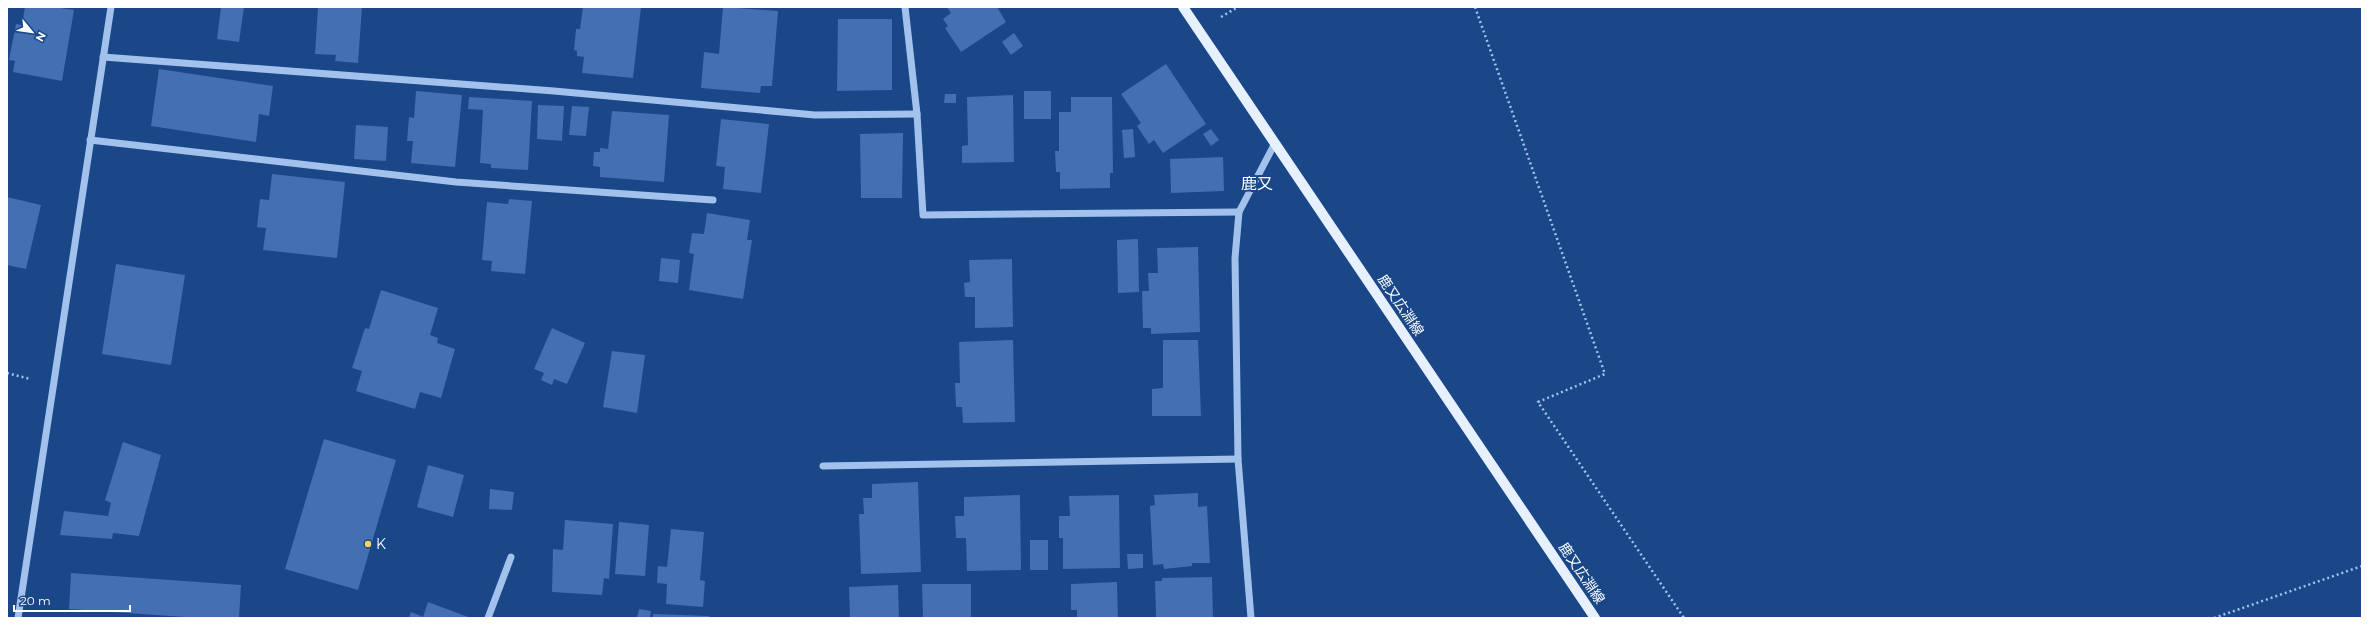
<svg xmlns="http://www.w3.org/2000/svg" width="2369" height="625" font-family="Montserrat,'Noto Sans JP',sans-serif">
<rect width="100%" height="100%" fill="#194788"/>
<!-- building -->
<g fill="#4270b2">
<path d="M25,7h29l20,3 -12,71 -49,-9 2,-11 -6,-1 7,-36 6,1z"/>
<path d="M221,7h23l-5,35 -22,-3z"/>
<path d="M318,7h44l-4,56 -23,-2 1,-6 -21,-1z"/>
<path d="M583,7h58l-8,71 -51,-5 2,-16 -7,-1v-5l-3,-1 2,-21h4z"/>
<path d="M723,7l55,4 -6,75h-11l-1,7 -59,-5 3,-36 15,2z"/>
<path d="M947,7h50l9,15 -45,30 -16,-24 3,-2 -5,-7 8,-6z"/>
<path d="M838,19h54v71l-55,1z"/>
<path d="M1014,33l9,13 -12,9 -9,-13z"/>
<path d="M1166,64l40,60 -43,29 -9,-13 -5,4 -12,-18 4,-3 -20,-29z"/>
<path d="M159,69l114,17 -4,30 -10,-2 -3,28 -105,-16z"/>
<path d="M416,91l46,4 -7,72 -44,-4 2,-22h-6l2,-24 5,1z"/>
<rect x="1024" y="91" width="27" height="28"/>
<path d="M945,94h11v9h-12z"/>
<path d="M1013,95l1,67 -52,1v-17l6,-1 -1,-48z"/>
<path d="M469,97l63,4 -4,69 -37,-2v-4l-11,-1 3,-53 -15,-1z"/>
<path d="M1071,97h41l1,76h-3v15l-50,1v-17h-4l-1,-21h4v-39h12z"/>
<path d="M538,105l26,1 -2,35 -25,-2z"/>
<path d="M572,106l17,1 -3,29 -17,-1z"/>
<path d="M612,111l57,4 -5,67 -64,-5v-10l-7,-1 1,-14h6v-4l8,1z"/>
<path d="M721,119l48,5 -8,69 -38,-4 2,-22 -9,-1z"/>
<path d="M356,125l32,2 -2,34 -32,-2z"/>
<path d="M1133,129l2,28 -11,1 -2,-28z"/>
<path d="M1211,129l8,11 -8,6 -8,-12z"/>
<path d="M903,133l-1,65h-41l-1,-64z"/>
<path d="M1223,157l1,34 -53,2 -1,-34z"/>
<path d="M272,174l73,8 -8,76 -74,-8 3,-22 -9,-1 3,-28 9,1z"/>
<path d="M7,197l34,8 -15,64 -19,-4z"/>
<path d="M509,199l23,2 -7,73 -34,-3 1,-10 -10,-1 5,-58 21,2z"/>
<path d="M707,213l43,7 -3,20h5l-9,59 -54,-9 5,-36 -5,-1 3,-20 12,1z"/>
<path d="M1138,239l1,53 -21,1 -1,-53z"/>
<path d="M1198,247l2,85 -49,2v-6h-8l-1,-37h7l-1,-18h10l-1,-25z"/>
<path d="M661,258l19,2 -2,23 -19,-2z"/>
<path d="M1012,259l1,68 -38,1v-31h-10l-1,-14 6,-1 -1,-22z"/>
<path d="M116,264l69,11 -14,90 -69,-11z"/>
<path d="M381,290l57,18 -8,27 8,3 -1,5 18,6 -14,49 -21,-6 -5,17 -59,-18 6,-20 -10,-3 13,-40 4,1z"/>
<path d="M552,328l33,15 -18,41 -13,-5 -2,6 -11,-5 3,-7 -10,-4z"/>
<path d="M1013,340l2,82 -52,1 -1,-16h-6l-1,-24h5l-1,-41z"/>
<path d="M1163,340h35l3,76h-49v-27l11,-1z"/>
<path d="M612,351l33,4 -8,58 -34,-6z"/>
<path d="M324,439l72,21 -38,130 -73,-21z"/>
<path d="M123,442l38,13 -22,81 -26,-3 -1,6 -52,-4 4,-24 44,5 3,-13 -6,-3z"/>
<path d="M428,465l36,10 -11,42 -36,-10z"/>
<path d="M918,482l3,90 -60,2 -2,-60h5l-1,-16h9v-14z"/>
<path d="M490,489l24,3 -2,18 -23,-1z"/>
<path d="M1198,493v14l9,-1 3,57h-18v3l-28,3 -1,-5 -10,1 -3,-59 5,-1 -1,-10z"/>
<path d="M1020,495l1,75 -54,1 -1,-33h-10l-1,-22h9v-19z"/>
<path d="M1119,495l1,73 -57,1v-31h-4v-22h11l-1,-20z"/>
<path d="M565,520l48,4 -4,55 -5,-1 -2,17 -50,-3 1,-43 10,1z"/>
<path d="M619,522l30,3 -4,51 -30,-2z"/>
<path d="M671,529l33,3 -4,48 5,1 -2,26 -37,-3 1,-20 -10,-1 1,-17 9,1z"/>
<rect x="1030" y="540" width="18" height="30"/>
<path d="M1127,554h16v14l-15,1z"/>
<path d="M71,573l170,12 -2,33h-39l-131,-9z"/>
<path d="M1212,577l1,41h-57l-1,-37h7v-3z"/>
<path d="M1117,582l1,36h-41v-8h-6v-26z"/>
<path d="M922,584h49v34h-48z"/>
<path d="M898,585l1,33h-49l-1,-31z"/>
<path d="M428,602l43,16h-62l2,-6 12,5z"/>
<path d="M639,609l12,2 -1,7h-13z"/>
<path d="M653,614l56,2v2h-56z"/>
</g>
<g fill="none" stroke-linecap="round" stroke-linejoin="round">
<!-- path -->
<g stroke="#a2c2ed" stroke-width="2.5" stroke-dasharray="2 3" stroke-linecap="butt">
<path d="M1475,7l130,367 -67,28 146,216"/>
<path d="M1221,17l17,-10"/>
<path d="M7,373l23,6"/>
<path d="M2214,618l148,-52"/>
</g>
<!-- minor -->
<g stroke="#a2c2ed" stroke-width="7">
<path d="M905,7l12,107 6,101 316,-3"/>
<path d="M103,57l451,34 261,24 102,-1"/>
<path d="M90,140l366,42 257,18"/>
<path d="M823,466l415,-7"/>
<path d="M18,618l93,-611"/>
<path d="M488,618l23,-61"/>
<path d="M1251,618l-13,-159 -3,-201 4,-46 36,-69"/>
</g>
<!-- major -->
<path stroke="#e7f0ff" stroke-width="10" d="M1183,7l412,611"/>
</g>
<!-- markers -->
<circle fill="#ffd45d" stroke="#194788" stroke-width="1.5" cx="368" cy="544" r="4"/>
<g text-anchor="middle" stroke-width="4" stroke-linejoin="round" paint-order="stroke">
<!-- street labels -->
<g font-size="14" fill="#fff" stroke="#194788">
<text transform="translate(1401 305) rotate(56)" y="5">鹿又広淵線</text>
<text transform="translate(1582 573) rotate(56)" y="5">鹿又広淵線</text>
</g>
<!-- poi labels -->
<g font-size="14" fill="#fff" stroke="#194788" text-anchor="start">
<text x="376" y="549">K</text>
</g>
<!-- quarter labels -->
<g font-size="16" fill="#fff" stroke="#194788">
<text x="1257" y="189">鹿又</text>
</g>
</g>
<!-- border -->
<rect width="2369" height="625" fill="none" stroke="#ffffff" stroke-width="16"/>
<!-- north arrow -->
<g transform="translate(32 32) rotate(119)" stroke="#194788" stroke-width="3" paint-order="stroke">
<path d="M0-3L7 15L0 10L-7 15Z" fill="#ffffff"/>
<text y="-6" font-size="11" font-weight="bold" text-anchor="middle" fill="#ffffff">N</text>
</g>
<!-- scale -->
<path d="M14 605v6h116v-6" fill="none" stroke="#ffffff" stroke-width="2"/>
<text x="20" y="605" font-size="12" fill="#ffffff" stroke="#194788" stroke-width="3" paint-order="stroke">20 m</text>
</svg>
